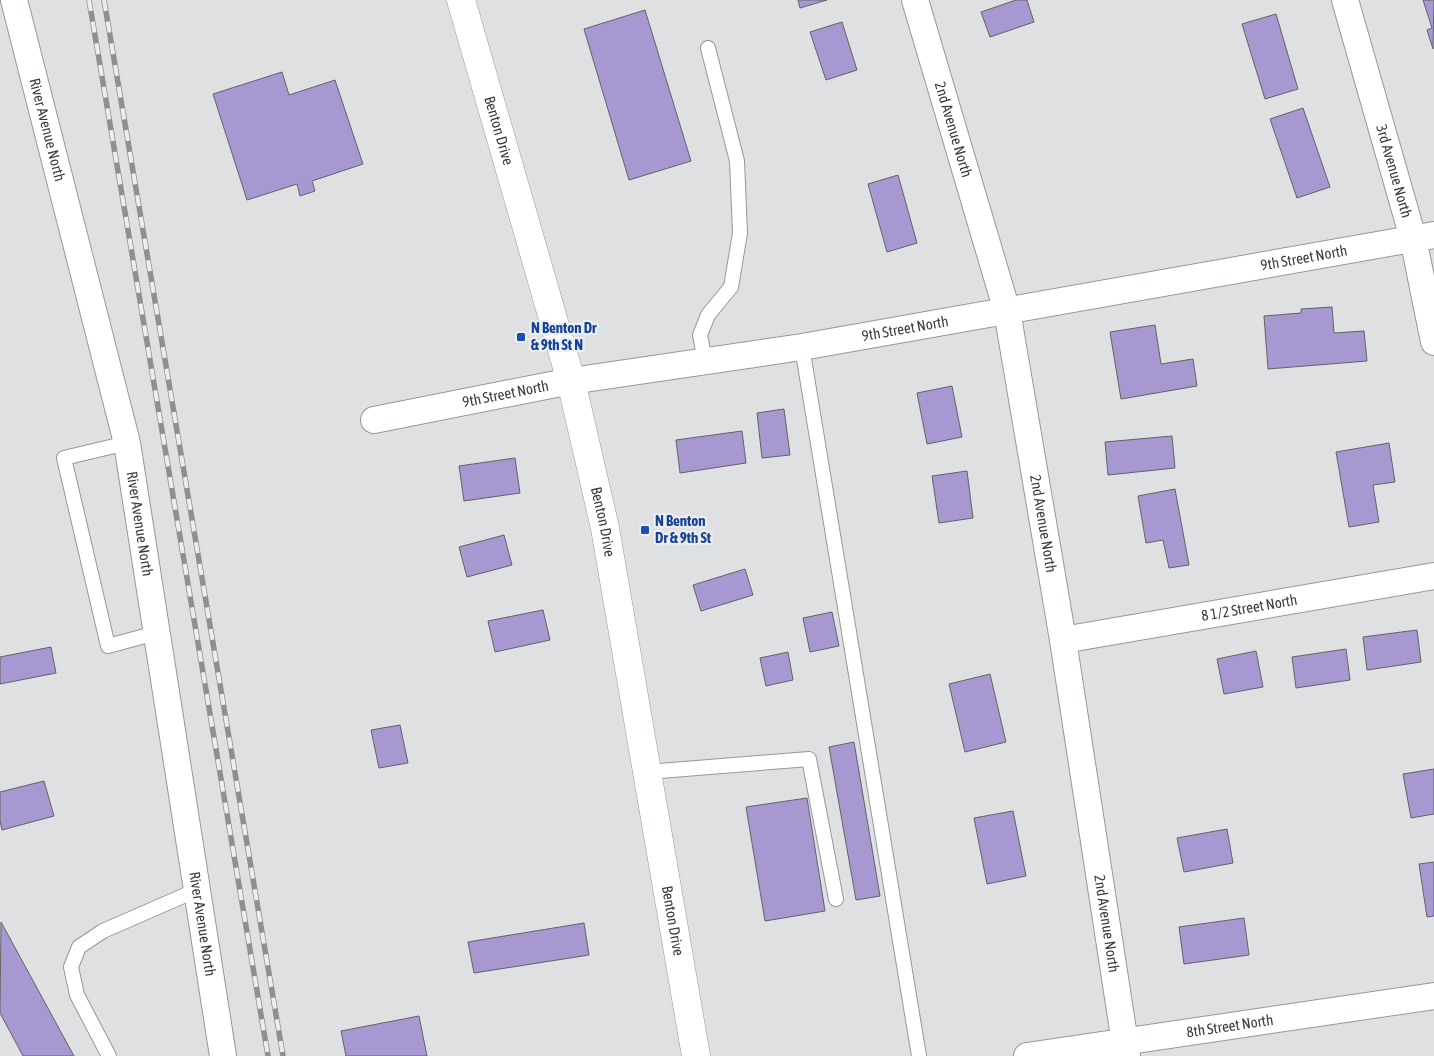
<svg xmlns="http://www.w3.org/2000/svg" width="1434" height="1056" font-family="'Asap Condensed',sans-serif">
<rect width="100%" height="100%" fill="#dfe0e2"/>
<!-- building -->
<g fill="#a798d1" stroke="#636264">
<path d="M798,0h29l-27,8z"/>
<path d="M1016,0h11l7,22 -44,15 -9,-25z"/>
<path d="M1423,0h11l-1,49 -6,-19 5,-2z"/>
<path d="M645,10l46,151 -62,19 -45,-151z"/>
<path d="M1276,14l22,75 -33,10 -23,-75z"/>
<path d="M842,22l15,48 -31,10 -16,-48z"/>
<path d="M282,72l7,23 46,-15 28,84 -51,17 3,10 -15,5 -3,-12 -50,16 -34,-106z"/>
<path d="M1303,108l27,79 -33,11 -27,-79z"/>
<path d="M898,175l19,68 -30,9 -19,-68z"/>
<path d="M1332,307l2,26 30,-2 3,30 -99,8 -4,-53 37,-3v-4z"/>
<path d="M1155,325l6,39 32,-5 4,27 -76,13 -11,-67z"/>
<path d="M952,386l10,51 -35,7 -10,-51z"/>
<path d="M784,409l6,46 -28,3 -5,-45z"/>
<path d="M742,431l4,32 -66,10 -4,-33z"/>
<path d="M1172,436l3,32 -67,7 -3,-33z"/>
<path d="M1389,443l6,39 -22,3 6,37 -30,5 -13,-75z"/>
<path d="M515,458l5,35 -56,8 -5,-35z"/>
<path d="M967,471l6,47 -34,5 -7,-47z"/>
<path d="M1175,489l14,76 -20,3 -6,-28 -17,3 -8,-47z"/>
<path d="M504,535l8,30 -45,12 -8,-30z"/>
<path d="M745,569l8,26 -52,16 -8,-26z"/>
<path d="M543,610l7,30 -55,12 -7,-31z"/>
<path d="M832,612l7,34 -29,6 -7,-34z"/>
<path d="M1417,630l4,32 -54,8 -4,-33z"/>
<path d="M51,647l5,26 -56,11v-27z"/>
<path d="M1346,649l4,31 -54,8 -4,-31z"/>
<path d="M1256,651l7,36 -39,7 -7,-35z"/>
<path d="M788,652l5,28 -27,6 -6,-28z"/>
<path d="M990,674l16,68 -41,10 -16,-68z"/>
<path d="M400,725l8,38 -29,5 -8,-38z"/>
<path d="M854,742l26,154 -24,4 -27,-153z"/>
<path d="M1434,769v45l-23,4 -8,-44z"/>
<path d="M44,781l10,35 -52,14 -2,-9v-29z"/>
<path d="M807,798l18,113 -60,10 -19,-114z"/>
<path d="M1013,811l13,65 -39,8 -13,-66z"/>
<path d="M1227,829l6,34 -49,9 -7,-34z"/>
<path d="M1434,862v54l-7,1 -8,-53z"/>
<path d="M1244,918l5,37 -65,9 -5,-37z"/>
<path d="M1,922l73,134h-51l-23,-43z"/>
<path d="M584,923l5,32 -115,18 -6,-31z"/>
<path d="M419,1016l8,40h-81l-5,-25z"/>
</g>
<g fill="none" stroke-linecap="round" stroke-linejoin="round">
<defs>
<g id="lane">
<path d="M802,347l117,709"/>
<path d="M705,361l-5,-26 8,-20 23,-28 9,-54 -3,-72 -29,-113"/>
<path d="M127,443l-63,15 44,188 48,-13"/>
<path d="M647,772l162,-13 27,140"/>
<path d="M109,1056l-32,-61 -6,-28 8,-20 24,-16 94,-41"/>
</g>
<g id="street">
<path id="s1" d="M14,0l113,443 96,613"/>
<path id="s2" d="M915,0l92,311 56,329 64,416"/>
<path id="s3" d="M1345,0l68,238 21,104"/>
<path id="s4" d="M374,420l197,-39 231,-34 632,-112"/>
<path id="s5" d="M1063,640l371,-64"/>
<path id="s6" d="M1027,1056l407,-60"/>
</g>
<g id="secondary">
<path id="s7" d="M461,0l110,381 34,147 91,528"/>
</g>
</defs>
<!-- lane casing -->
<use href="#lane" stroke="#969898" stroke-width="16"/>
<!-- street casing -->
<use href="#street" stroke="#969898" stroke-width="28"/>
<!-- secondary casing -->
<use href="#secondary" stroke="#969898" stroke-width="29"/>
<!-- lane -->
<use href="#lane" stroke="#fff" stroke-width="14"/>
<!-- street -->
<use href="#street" stroke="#fff" stroke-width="26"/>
<!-- secondary -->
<use href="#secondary" stroke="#fff" stroke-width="28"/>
<defs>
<g id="rail">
<path d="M89,0l179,1056"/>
<path d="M104,0l179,1056"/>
</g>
</defs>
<!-- rail casing -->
<use href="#rail" stroke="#8e8f90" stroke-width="5.5"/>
<!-- rail -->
<use href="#rail" stroke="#eceeef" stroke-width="4" stroke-dasharray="11" stroke-linecap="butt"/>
</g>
<!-- markers -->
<g fill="#1a4fb4" stroke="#eceeef" stroke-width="2">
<rect x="516" y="332" width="10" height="10" rx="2.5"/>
<rect x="640" y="525" width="10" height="10" rx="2.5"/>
</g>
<g text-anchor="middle" stroke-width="4.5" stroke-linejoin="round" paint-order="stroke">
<!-- street labels -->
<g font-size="15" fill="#3b3c3c" stroke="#eceeef">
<text dy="5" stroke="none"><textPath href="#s2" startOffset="135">2nd Avenue North</textPath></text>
<text dy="5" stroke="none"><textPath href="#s1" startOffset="134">River Avenue North</textPath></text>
<text dy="5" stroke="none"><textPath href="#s7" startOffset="136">Benton Drive</textPath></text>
<text dy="5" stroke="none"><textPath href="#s3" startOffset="178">3rd Avenue North</textPath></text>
<text dy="5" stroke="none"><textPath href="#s4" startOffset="944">9th Street North</textPath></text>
<text dy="5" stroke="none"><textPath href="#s4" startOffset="539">9th Street North</textPath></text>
<text dy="5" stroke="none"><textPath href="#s4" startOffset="134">9th Street North</textPath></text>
<text dy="5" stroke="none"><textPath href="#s7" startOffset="541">Benton Drive</textPath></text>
<text dy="5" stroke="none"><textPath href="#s2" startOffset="540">2nd Avenue North</textPath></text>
<text dy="5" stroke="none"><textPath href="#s1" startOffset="539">River Avenue North</textPath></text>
<text dy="5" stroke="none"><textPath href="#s5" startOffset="189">8 1/2 Street North</textPath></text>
<text dy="5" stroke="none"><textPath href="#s7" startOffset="946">Benton Drive</textPath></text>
<text dy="5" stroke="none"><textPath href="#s2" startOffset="945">2nd Avenue North</textPath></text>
<text dy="5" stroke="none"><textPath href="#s1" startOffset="944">River Avenue North</textPath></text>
<text dy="5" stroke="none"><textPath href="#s6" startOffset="205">8th Street North</textPath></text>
</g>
<!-- transit labels -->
<g font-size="15" font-weight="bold" fill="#164399" stroke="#eceeef" text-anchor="start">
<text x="531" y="333">N Benton Dr<tspan x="531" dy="17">&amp; 9th St N</tspan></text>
<text x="655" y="526">N Benton<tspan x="655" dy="17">Dr &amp; 9th St</tspan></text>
</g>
</g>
</svg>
